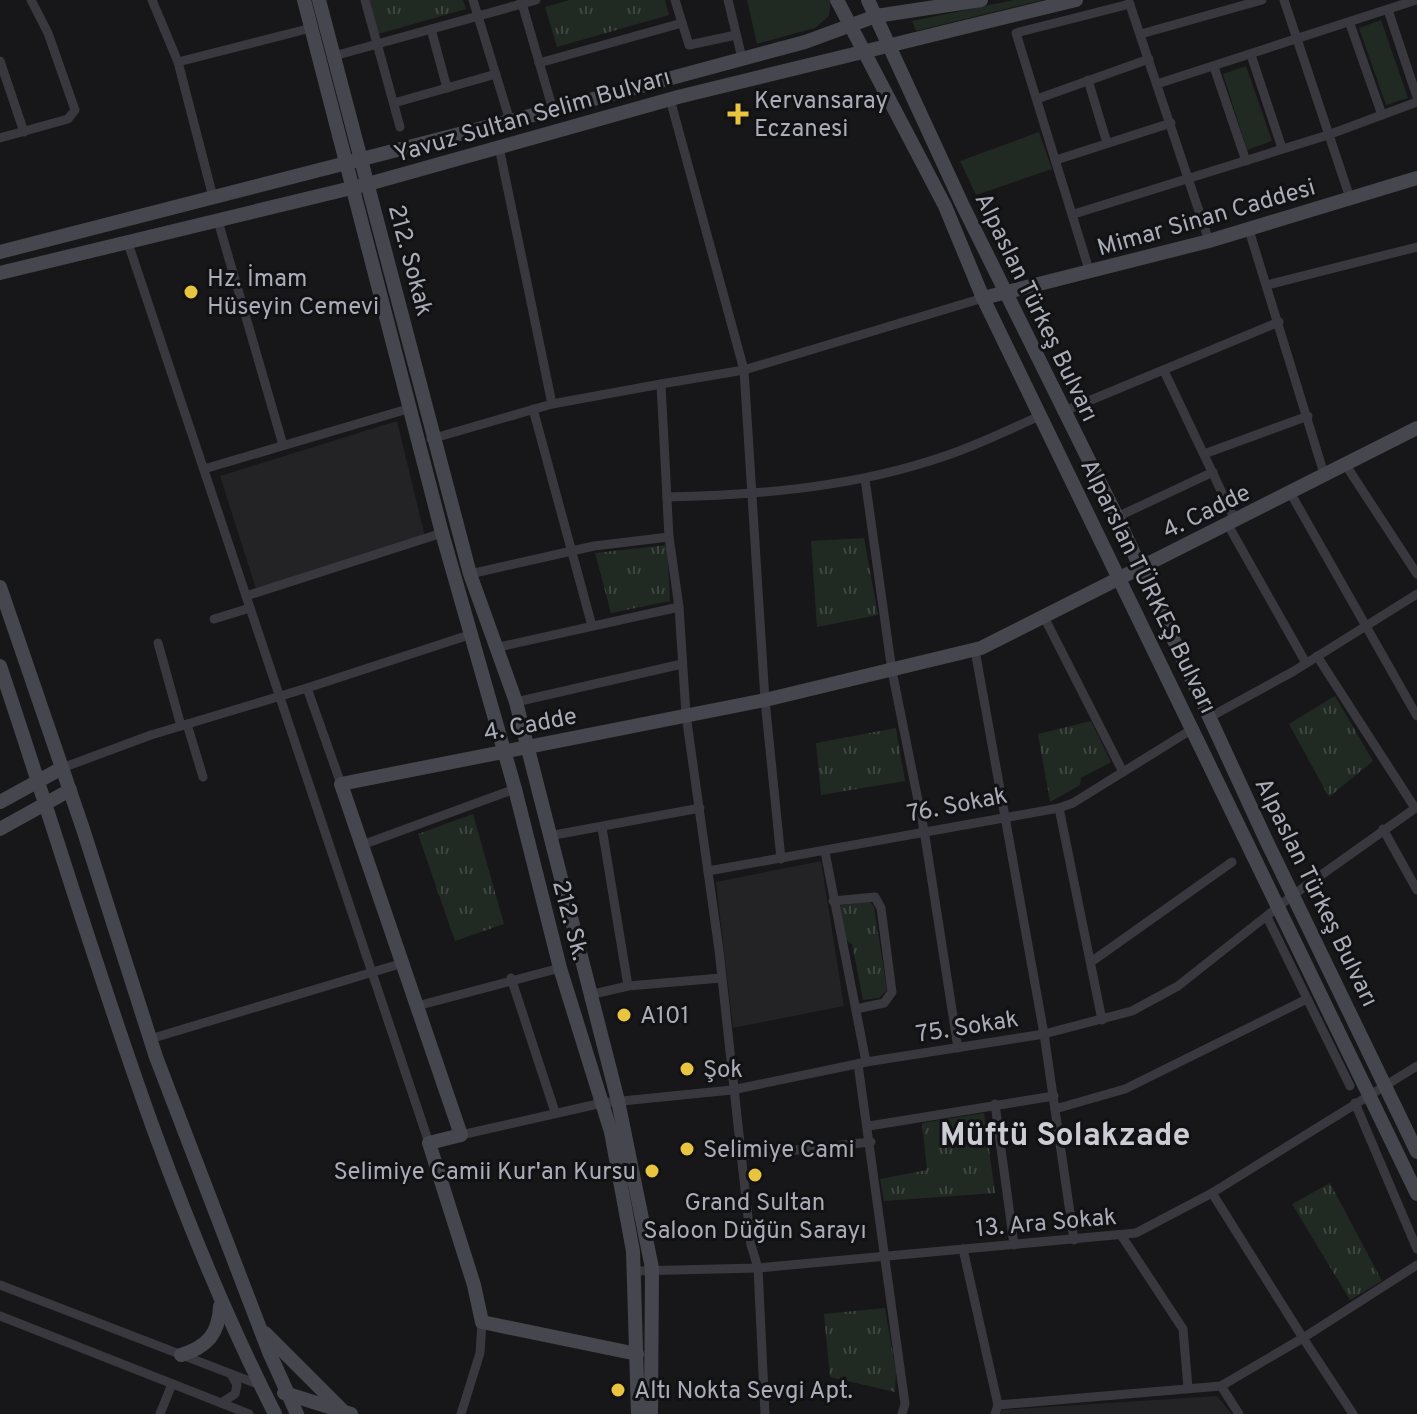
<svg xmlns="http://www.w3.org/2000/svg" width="1417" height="1414" font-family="Overpass,sans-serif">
<defs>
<pattern id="park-tufts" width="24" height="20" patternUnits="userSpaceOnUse" patternTransform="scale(2)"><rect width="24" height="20" fill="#212923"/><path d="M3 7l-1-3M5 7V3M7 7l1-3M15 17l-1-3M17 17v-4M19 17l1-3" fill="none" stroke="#3f4541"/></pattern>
</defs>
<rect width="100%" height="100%" fill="#171719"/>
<!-- built -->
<g fill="#232326">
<path d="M397,421l28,116 -169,52 -36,-113z"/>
<path d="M821,861l23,145 -111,22 -17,-146z"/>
<path d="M1217,1396l15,18h-232l2,-4z"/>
</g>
<!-- grass -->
<g fill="#212923">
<path d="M747,0h84l-2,16 -14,12 -58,16z"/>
<path d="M1014,0h29l-127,31 -4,-10z"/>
<path d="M1381,20l27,78 -22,7 -27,-77z"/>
<path d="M1246,66l26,75 -25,9 -24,-76z"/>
<path d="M1039,132l13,37 -76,26 -16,-34z"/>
</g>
<!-- park -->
<g fill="url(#park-tufts)">
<path d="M369,0h94l3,9 -88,25z"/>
<path d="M570,0h95l4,15 -112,32 -12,-40z"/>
<path d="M864,538l14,77 -61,12 -6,-86z"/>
<path d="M667,545l3,56 -59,12 -16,-60z"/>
<path d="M1335,696l38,65 -44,36 -40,-73z"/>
<path d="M1091,721l20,41 -30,16 -1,7 -30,17 -12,-68z"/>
<path d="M896,728l9,53 -84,14 -5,-52z"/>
<path d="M473,814l31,110 -49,17 -37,-107z"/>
<path d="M869,900l5,7 13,83 -8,8 -16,2 -11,-56 -8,-5 -5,-33z"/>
<path d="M984,1113l11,80 -111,8 -4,-22 47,-9 -5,-47z"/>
<path d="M1330,1183l52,98 -32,19 -58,-96z"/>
<path d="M885,1308l11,64 -1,20 -65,-15 -6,-63z"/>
</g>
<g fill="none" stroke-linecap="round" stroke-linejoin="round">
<!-- street -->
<g stroke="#38383e" stroke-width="9">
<path d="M152,0l26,62 35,135"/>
<path d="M365,0l35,127"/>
<path d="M473,0l37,121"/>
<path d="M521,0l32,110"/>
<path d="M675,0l14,45 47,-10"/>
<path d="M728,0l14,58"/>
<path d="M1284,0l66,198"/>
<path d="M1129,2l80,239"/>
<path d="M1388,10l29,87"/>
<path d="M1350,24l32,91"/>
<path d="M431,29l16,59"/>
<path d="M1141,34l121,-34"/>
<path d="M1251,55l31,93"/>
<path d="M334,56l202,-56"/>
<path d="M0,61l24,71"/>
<path d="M178,62l133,-34"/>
<path d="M539,63l143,-40"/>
<path d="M1214,67l32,94"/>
<path d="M1088,80l19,63"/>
<path d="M1157,84l259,-84"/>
<path d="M670,99l74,271 239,-72"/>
<path d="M1037,99l112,-40"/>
<path d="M394,103l102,-29"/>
<path d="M0,138l68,-19 7,-9 -27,-77 -17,-33"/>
<path d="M499,147l53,257"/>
<path d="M1056,160l115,-37"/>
<path d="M1074,214l254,-79 89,-33"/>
<path d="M218,221l65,224"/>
<path d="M1249,230l76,247"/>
<path d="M128,243l301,900"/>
<path d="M1090,273l-74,-240 114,-29"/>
<path d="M1267,285l150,-38"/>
<path d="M1164,371l72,151"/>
<path d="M533,409l59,217"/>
<path d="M1062,412l217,-90"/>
<path d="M431,439l121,-35 109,-20"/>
<path d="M1204,454l104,-38"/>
<path d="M1347,467l70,107"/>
<path d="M204,469l207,-61"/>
<path d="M865,479l27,192 32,159 34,218"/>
<path d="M1291,494l126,222"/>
<path d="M667,497c94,-2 188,-10 278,-41 33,-11 65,-27 97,-41"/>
<path d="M1117,517l96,-45"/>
<path d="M1228,525l78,138"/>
<path d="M470,574l124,-28 75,-9"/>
<path d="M246,596l196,-63"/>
<path d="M1044,617l79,155"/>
<path d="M214,619l36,-11"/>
<path d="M158,643l23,83"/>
<path d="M499,647l180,-40"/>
<path d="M975,650l69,384 30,206"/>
<path d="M1317,656l98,152"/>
<path d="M516,702l166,-38"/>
<path d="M1210,717l84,-46 123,-77"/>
<path d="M187,724l16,53"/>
<path d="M62,768l89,-33 156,-47"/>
<path d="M341,784l-34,-96 165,-54"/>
<path d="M1059,808l43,212"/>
<path d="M602,828l26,158"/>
<path d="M1383,829l34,61"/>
<path d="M549,836l151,-28"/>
<path d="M362,845l153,-56"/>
<path d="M825,852l41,210"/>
<path d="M708,871l351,-63 14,-5 121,-75"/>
<path d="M833,901l42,-4 6,11 11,84 -8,11 -28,6"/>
<path d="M1267,917l83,169"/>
<path d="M1091,962l141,-100"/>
<path d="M511,978l44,134"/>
<path d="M589,995l39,-9 93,-8"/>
<path d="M417,1006l143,-38"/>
<path d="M150,1039l253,-76"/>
<path d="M858,1064l47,340 -3,10"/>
<path d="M1355,1103l62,146"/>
<path d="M995,1104l19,141"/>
<path d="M1055,1109l70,-20 182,-90"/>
<path d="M869,1126l185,-30"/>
<path d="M461,1135l141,-32 130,-13 134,-28 178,-28 88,-23 46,-25 115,-91 124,-88"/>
<path d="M740,1156l131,-14"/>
<path d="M1121,1235l62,94 5,59"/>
<path d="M963,1249l35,156 -3,9"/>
<path d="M634,1271l124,-3 378,-35 76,-40 205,-127"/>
<path d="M0,1285l260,100"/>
<path d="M0,1316l249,98"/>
<path d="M1221,1386l18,28"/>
<path d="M221,1403l14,-9 2,-9 -6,-11"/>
<path d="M998,1405l223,-19 82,-48 -91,-145"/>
<path d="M160,1414l12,-30"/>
<path d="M461,1414l19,-61 2,-31"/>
<path d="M765,1414l-7,-146 -7,-23 -32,-295 -33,-235 -7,-108 -10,-70 -8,-153 83,-14 21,330 16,159"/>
<path d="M1353,1414l-50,-76 114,-73"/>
</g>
<!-- secondary -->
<g stroke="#46474e" stroke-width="14">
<path d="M304,0l138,533 73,256 45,179 51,164 22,119 5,163"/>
<path d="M319,0l151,574 46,128 102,399 34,167 -1,146"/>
<path d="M837,0l108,206 38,92 434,896"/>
<path d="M868,0l94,204 155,313 149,323 151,312"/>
<path d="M0,252l553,-142 252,-68 71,-26 105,-16"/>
<path d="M0,273l368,-89 310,-87 398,-97"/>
<path d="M983,298l226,-57 208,-63"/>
<path d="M0,587l83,242 73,228 113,295 19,42 63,20"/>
<path d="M0,666c85,252 154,510 275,748"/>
<path d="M0,802l62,-34"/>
<path d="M0,829l70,-39"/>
<path d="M265,1333l76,76"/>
<path d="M637,1354l-155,-32 -8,-37 -45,-142 32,-8 -120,-351 424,-84 216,-52 436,-220"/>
<path d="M181,1355c26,-8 38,-21 39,-49"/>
<path d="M284,1393l4,1 9,20"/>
</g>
</g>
<!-- markers -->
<g fill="#e9c53f" stroke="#121214" stroke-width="3">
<path d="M734 102h8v8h8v8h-8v8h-8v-8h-8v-8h8z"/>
<circle cx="191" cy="292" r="8"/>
<circle cx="624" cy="1015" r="8"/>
<circle cx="687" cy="1069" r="8"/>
<circle cx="687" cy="1149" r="8"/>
<circle cx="652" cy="1171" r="8"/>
<circle cx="755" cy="1175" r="8"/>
<circle cx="618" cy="1390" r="8"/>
</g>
<g text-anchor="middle" stroke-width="6" stroke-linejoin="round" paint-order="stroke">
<!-- poi labels -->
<g font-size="24" fill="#aaacb8" stroke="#121214" text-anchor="start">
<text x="754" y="108">Kervansaray<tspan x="754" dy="28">Eczanesi</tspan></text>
<text x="207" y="286">Hz. İmam<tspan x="207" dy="28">Hüseyin Cemevi</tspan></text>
<text x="640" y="1023">A101</text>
<text x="703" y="1077">Şok</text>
<text x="703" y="1157">Selimiye Cami</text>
<text x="636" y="1179" text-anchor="end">Selimiye Camii Kur'an Kursu</text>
<text x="755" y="1210" text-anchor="middle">Grand Sultan<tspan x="755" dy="28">Saloon Düğün Sarayı</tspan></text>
<text x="634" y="1398">Altı Nokta Sevgi Apt.</text>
</g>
<!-- street labels -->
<g font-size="24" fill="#aaacb8" stroke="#121214">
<text transform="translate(532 115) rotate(-16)" y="8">Yavuz Sultan Selim Bulvarı</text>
<text transform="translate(1206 217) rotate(-16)" y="8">Mimar Sinan Caddesi</text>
<text transform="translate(411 260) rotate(75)" y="8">212. Sokak</text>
<text transform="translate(1037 307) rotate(64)" y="8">Alpaslan Türkeş Bulvarı</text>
<text transform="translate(1206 511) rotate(-26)" y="8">4. Cadde</text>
<text transform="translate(1149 586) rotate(64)" y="8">Alparslan TÜRKEŞ Bulvarı</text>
<text transform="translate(530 724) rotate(-11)" y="8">4. Cadde</text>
<text transform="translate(957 804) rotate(-11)" y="8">76. Sokak</text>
<text transform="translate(1317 892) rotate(64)" y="8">Alpaslan Türkeş Bulvarı</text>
<text transform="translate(571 920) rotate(75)" y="8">212. Sk.</text>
<text transform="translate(967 1026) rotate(-9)" y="8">75. Sokak</text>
<text transform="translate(1046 1222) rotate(-5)" y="8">13. Ara Sokak</text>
</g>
<!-- district labels -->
<g font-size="32" font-weight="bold" fill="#cbccd4" stroke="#121214">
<text x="1065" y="1145">Müftü Solakzade</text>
</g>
</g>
</svg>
